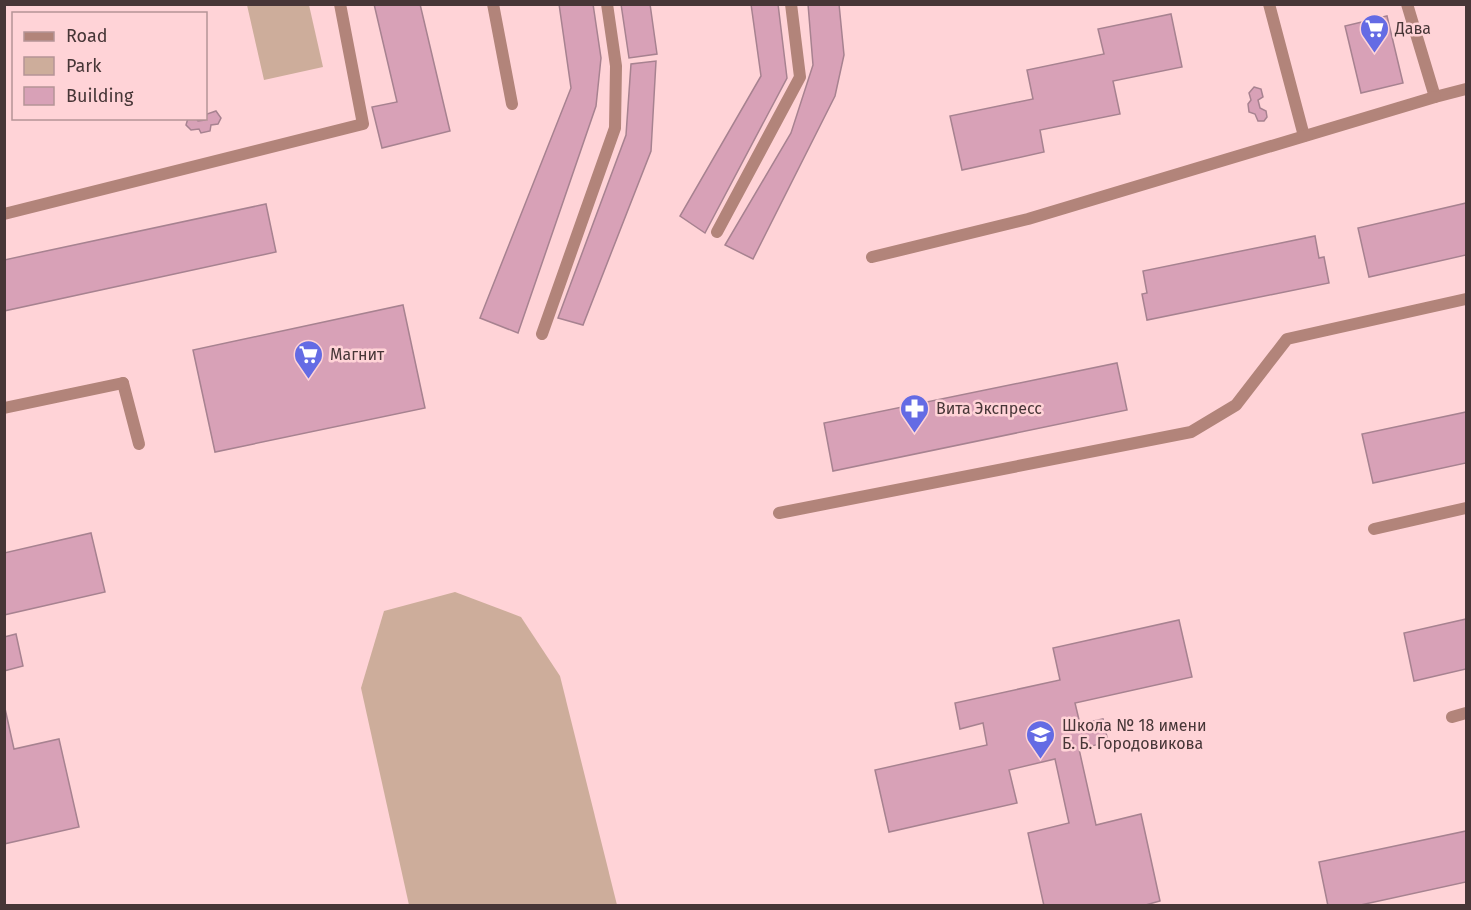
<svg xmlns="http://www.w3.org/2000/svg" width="1471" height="910" font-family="'Fira Sans',sans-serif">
<rect width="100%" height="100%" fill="#ffd3d7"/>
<!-- green -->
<g fill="#cdad9b">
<path d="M247,5h62l14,62 -59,13z"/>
<path d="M455,592l66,25 39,59 57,229h-208l-48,-217 23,-77z"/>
</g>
<!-- building -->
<g fill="#d8a1b7" stroke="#a78290" stroke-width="1.5">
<path d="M374,4h46l30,127 -68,17 -10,-41 25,-5z"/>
<path d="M559,4h34l8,54 -5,48 -78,227 -38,-15 91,-230z"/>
<path d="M621,4h29l7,50 -28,4z"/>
<path d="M751,4h27l9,74 -82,155 -25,-17 81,-140z"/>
<path d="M808,4h31l5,51 -9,41 -82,163 -28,-14 66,-112 22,-68z"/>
<path d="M1171,14l11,53 -69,14 7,33 -80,16 4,22 -82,18 -12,-54 83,-17 -6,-29 77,-16 -6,-25z"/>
<path d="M1387,16l16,67 -42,10 -16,-67z"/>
<path d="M656,61l-5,90 -68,174 -25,-7 68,-183 5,-71z"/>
<path d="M1254,87l7,2 2,8 -5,3 2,8 6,3 1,6 -3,4h-6l-3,-7 -6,-2 -1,-8 3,-4 -2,-7z"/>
<path d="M216,111l5,7 -3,6 -7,1 -1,6 -9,2 -2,-4 -8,1 -5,-5 2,-7h8l2,3 7,-1 2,-6z"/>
<path d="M1466,203v52l-97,22 -11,-49z"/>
<path d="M266,204l10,48 -272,59v-51z"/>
<path d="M1315,236l4,22 5,-1 5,26 -182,37 -5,-26 5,-1 -4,-22z"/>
<path d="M403,305l22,103 -210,44 -22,-102z"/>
<path d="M1117,363l10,47 -294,61 -9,-48z"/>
<path d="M1466,412v51l-93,20 -11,-49z"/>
<path d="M91,533l14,59 -101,23v-62z"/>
<path d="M1466,619v50l-52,12 -10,-48z"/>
<path d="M1179,620l13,57 -117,26 5,21 23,-5 5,23 -29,7 17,76 45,-11 19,87 -18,5h-98l-16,-73 41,-10 -14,-64 -46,11 8,33 -128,29 -14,-62 112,-25 -4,-22 -23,6 -5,-26 105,-23 -7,-32z"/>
<path d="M16,634l7,32 -19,5v-34z"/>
<path d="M4,704l10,45 45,-10 20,88 -75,17z"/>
<path d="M1466,831v51l-110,24h-28l-9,-44z"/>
</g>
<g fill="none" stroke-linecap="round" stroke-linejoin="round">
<!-- lane -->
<g stroke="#b2847a" stroke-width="12">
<path d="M493,4l19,100"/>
<path d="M1269,4l35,132"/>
<path d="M1407,4l28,93 31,-8"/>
<path d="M4,214l359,-90 -23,-120"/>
<path d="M717,232l83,-155 -9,-73"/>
<path d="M872,257l156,-38 407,-122"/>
<path d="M542,334l73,-206 1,-62 -9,-62"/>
<path d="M123,383l16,61"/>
<path d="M779,513l412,-81 45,-27 51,-66 179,-40"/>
<path d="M1374,529l92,-21"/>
<path d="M1452,717l14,-4"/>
</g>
<!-- street -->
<path stroke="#b2847a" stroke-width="12" d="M4,408l119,-25"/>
</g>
<!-- icons -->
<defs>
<symbol id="supermarket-pin" viewBox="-11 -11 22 30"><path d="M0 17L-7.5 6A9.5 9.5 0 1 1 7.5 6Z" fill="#646be4" stroke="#ffd3d7"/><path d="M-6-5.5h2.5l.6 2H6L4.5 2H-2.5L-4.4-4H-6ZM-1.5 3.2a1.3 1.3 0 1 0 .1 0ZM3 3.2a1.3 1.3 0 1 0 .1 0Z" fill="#fff"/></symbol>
<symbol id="pharmacy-pin" viewBox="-11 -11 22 30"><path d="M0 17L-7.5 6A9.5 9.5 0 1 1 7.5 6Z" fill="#646be4" stroke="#ffd3d7"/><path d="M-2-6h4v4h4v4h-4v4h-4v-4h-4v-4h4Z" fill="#fff"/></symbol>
<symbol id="school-pin" viewBox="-11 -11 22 30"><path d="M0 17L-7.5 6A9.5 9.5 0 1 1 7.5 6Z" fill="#646be4" stroke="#ffd3d7"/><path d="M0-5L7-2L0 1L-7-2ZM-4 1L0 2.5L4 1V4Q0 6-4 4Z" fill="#fff"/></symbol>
</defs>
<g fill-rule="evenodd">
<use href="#supermarket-pin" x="1358" y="12" width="33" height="45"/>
<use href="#supermarket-pin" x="292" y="338" width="33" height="45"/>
<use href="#pharmacy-pin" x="898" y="392" width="33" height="45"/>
<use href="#school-pin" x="1024" y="718" width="33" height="45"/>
</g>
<g text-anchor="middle" stroke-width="5" stroke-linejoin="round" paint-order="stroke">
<!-- poi labels -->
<g font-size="16" fill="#473637" stroke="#ffd3d7" text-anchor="start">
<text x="1395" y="34">Дава</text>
<text x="330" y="360">Магнит</text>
<text x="936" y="414">Вита Экспресс</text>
<text x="1062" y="731">Школа № 18 имени<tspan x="1062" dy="18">Б. Б. Городовикова</tspan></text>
</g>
</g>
<!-- border -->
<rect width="1471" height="910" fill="none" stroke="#473637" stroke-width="12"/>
<!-- legend -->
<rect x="12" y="12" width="195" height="108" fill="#ffd3d7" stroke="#b59497" stroke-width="1.5"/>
<rect x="24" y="32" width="30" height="9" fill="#b2847a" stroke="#b59497" stroke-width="1.5"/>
<text x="66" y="42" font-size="18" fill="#473637">Road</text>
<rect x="24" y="57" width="30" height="18" fill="#cdad9b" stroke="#b59497" stroke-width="1.5"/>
<text x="66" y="72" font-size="18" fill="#473637">Park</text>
<rect x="24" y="87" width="30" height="18" fill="#d8a1b7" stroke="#b59497" stroke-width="1.5"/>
<text x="66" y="102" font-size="18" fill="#473637">Building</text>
</svg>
